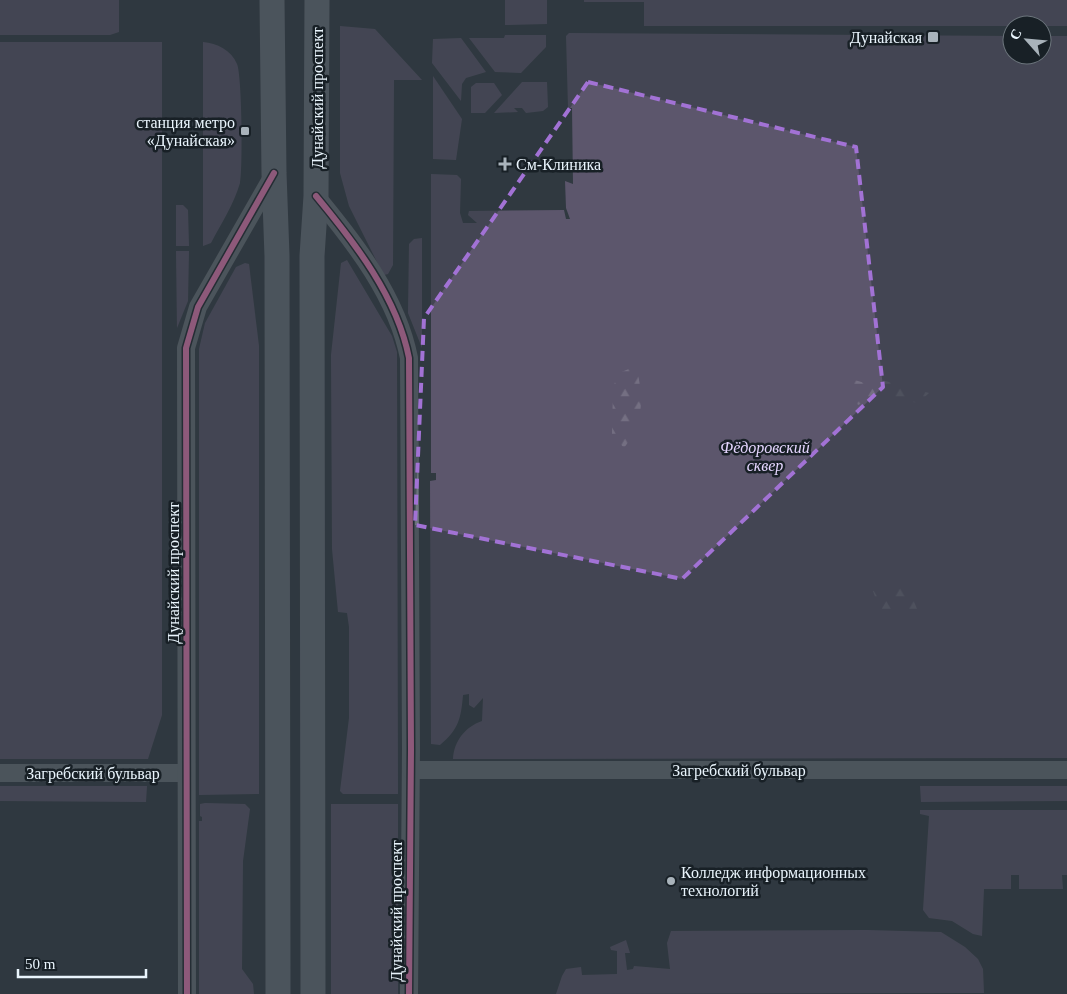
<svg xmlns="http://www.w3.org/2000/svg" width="1067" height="994" font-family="'Times New Roman',serif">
<defs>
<pattern id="forest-firs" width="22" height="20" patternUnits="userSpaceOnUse" patternTransform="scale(1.25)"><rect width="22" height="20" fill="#5c566c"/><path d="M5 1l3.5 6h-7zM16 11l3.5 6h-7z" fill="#746f82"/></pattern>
</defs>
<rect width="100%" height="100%" fill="#303940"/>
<!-- green -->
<g fill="#5c566c">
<path d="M0,0h119v32l-9,3h-110z"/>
<path d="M505,0h42v24l-42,1z"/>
<path d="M584,0h483v26h-423v-24h-60z"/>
<path d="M340,26l35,3 47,51h-28l-1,185 -5,9 -4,1 -3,-5 -32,-64 -9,-33z"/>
<path d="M569,33l443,3v19h30v-19h25v722l-614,1c1,-18 12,-32 29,-38l1,-23 -9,10 -5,-3v-11l-6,1c-2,23 -4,34 -23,50l-9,-1 -1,-263 6,-1v-7h-5v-299l26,1 4,4 -1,34 3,10h14l-9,-8 1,-4 95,-1 2,9h4l-4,-11 -1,-27 8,3 -1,-76h-4l-2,-72z"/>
<path d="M505,35h41v12l-25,26 -26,-1 -26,-34h35z"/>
<path d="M461,38l25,34 -20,6 -4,6 -1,17 -29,-38 1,-24z"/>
<path d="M0,42h162v673l-14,44h-148z"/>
<path d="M203,42c14,1 28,8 34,22 5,11 6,107 3,119 -6,21 -19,41 -29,60l-8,3z"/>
<path d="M433,76l29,43 -6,41 -23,-1z"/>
<path d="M522,82h25l1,25 -5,4 -17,2 -4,-5h-8l4,4 -24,1z"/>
<path d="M476,83h18l8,12 -17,18h-14v-26z"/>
<path d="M176,205h7l5,5 1,36h-13z"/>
<path d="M422,238v110l-14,-35 1,-69 5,-5z"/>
<path d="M176,251h13l-1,50 -11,27z"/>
<path d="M347,260l45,76 5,16 1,442h-55l-3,-3 9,-73v-91l-2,-14 -9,-1 -6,-63 -1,-194 10,-92z"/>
<path d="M245,263l4,1 10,82v448l-60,1v-446l6,-26 31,-56z"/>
<path d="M0,786h147l-1,16 -146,-1z"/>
<path d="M920,786h147v15l-146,1z"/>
<path d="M205,803l40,1 5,5 -7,52 -1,108 11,15 1,10h-55v-173h3v-4l-2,-1v-12z"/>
<rect x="331" y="804" width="67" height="190"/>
<path d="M920,810h147v65h-5l1,14h-44v-14h-8v14h-27l-2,47 -9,-2 -21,-13 -23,-3 -6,-8 6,-94 -9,-2z"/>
<path d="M867,930l74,2 24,15 13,12 5,10 1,24 -428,1 6,-18 4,-7 15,-2 1,8 35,-1v-23l-6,-1 -1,-3 16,-7 4,13h-5l2,17 6,-1 1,-3 36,3 -3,-26 4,-12z"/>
</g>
<!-- forest -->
<g fill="url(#forest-firs)">
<path d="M636,366c8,32 8,55 -12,82l-12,-14 1,-47 6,-14z"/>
<path d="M848,378l20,6 10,-5 51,14 -11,10 -39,-8 -21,10 -9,-17z"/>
<path d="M901,582l9,8 8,22 -37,2 -8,-23z"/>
</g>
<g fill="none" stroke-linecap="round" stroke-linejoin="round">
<!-- minor -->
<g stroke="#6d757c" stroke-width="18">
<path d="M316,196c39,47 81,101 93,162l2,391 -2,245"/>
<path d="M411,770h656"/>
<path d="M0,773h186"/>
<path d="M187,994l-1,-646 12,-41 76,-133"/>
</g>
<!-- secondary -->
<g stroke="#6e757f" stroke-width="25">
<path d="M272,0l2,173 3,83 1,738"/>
<path d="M313,994l-1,-738 4,-60 1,-196"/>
</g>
<defs>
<g id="cycleway">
<path d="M316,196c39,47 81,101 93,162l2,391 -2,245"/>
<path d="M187,994l-1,-646 12,-41 76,-134"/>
</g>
</defs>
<!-- cycleway casing -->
<use href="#cycleway" stroke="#182026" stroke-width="9"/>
<!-- cycleway -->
<use href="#cycleway" stroke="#ff80c0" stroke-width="6"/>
</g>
<!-- marked area -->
<path d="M0 0H1067V994H0ZM588,82l268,65 27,240 -201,192 -267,-54 9,-207z" fill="#303940" fill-opacity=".55" fill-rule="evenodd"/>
<path fill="none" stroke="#a272d5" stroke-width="4" stroke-dasharray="10 6" stroke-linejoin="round" d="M588,82l268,65 27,240 -201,192 -267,-54 9,-207z"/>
<!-- markers -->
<g fill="#a9b3bb" stroke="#182026" stroke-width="2">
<rect x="927" y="31" width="12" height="12" rx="2.5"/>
<rect x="240" y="126" width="10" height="10" rx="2.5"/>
<path d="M502.5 156.5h5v5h5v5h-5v5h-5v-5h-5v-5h5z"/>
<circle cx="671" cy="881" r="5"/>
</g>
<g text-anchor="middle" stroke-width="5" stroke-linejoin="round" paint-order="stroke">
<!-- poi labels -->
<g font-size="16" fill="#eaf5fd" stroke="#182026" text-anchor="end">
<text x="922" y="43">Дунайская</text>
<text x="235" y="128">станция метро<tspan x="235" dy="18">«Дунайская»</tspan></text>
<text x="516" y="170" text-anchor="start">См-Клиника</text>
<text x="681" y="878" text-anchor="start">Колледж информационных<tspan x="681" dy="18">технологий</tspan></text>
</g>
<!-- street labels -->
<g font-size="16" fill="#eaf5fd" stroke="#182026">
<text transform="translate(317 98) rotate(-90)" y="6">Дунайский проспект</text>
<text transform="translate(173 573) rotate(-90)" y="6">Дунайский проспект</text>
<text x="739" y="776">Загребский бульвар</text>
<text x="93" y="779">Загребский бульвар</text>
<text transform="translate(396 911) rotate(-90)" y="6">Дунайский проспект</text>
</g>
<!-- park labels -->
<g font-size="16" font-style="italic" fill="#e5d6ff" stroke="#182026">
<text x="765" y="453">Фёдоровский<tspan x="765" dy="18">сквер</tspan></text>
</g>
</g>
<!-- north arrow -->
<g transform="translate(1027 40) rotate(297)"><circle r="24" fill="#182026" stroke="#6c757c"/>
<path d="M0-4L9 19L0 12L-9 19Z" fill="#a9b3bb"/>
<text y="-8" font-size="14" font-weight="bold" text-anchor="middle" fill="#eaf5fd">С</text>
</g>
<!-- scale -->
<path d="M18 969v8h128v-8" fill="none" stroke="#eaf5fd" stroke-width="2.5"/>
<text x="25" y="969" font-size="15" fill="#eaf5fd" stroke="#182026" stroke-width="4" paint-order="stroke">50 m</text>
</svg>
